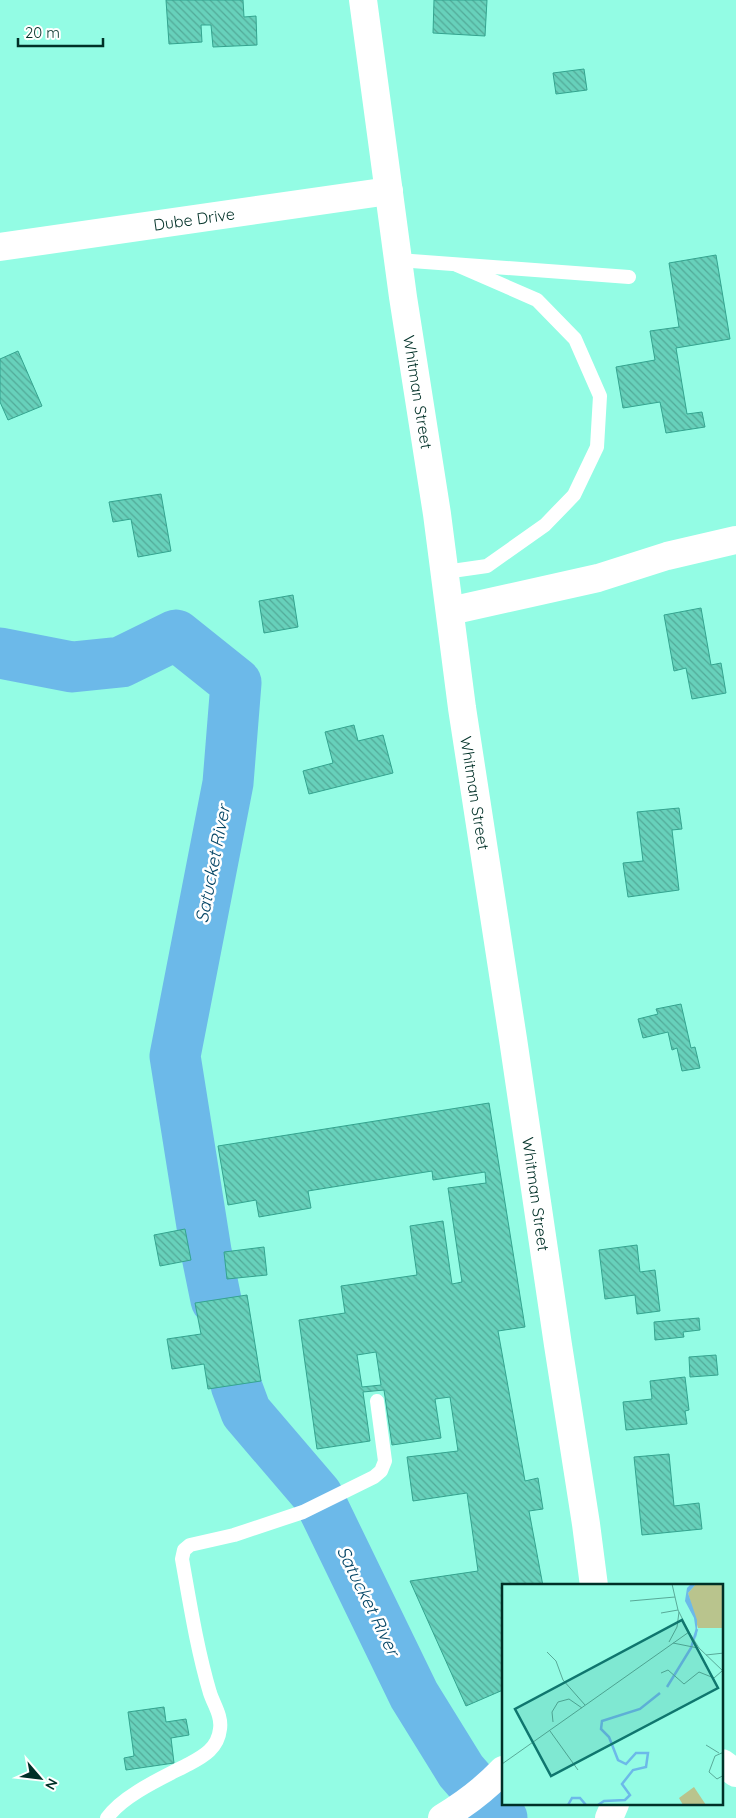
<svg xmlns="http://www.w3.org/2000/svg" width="736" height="1818" font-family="Quicksand,sans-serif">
<defs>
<pattern id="building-back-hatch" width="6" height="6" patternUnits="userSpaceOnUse" patternTransform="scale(1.25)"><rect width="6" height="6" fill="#67d1bb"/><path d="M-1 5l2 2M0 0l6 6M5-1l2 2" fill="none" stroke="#52aa98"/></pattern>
</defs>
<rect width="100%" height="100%" fill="#93fce4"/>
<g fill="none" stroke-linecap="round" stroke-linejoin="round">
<!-- river -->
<g stroke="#6cb9e9" stroke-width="51">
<path d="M0,653l72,14 49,-5 55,-27 60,48 -8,100 -53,273 31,195 10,49"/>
<path d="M236,1385l10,27 71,83 97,200 47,76 41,47"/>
</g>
</g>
<!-- building -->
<g fill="url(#building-back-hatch)" stroke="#34a48f" fill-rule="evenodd">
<path d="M166,0h77l1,17 12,-1 1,29 -44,2 -2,-22h-10l1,17 -33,2z"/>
<path d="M434,0h53l-2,36 -52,-3z"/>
<path d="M584,69l3,21 -31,4 -3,-21z"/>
<path d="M716,255l14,84 -54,9 11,66 15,-2 3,15 -39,6 -6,-31 -37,6 -7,-41 39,-7 -5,-29 29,-4 -10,-64z"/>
<path d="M18,351l24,55 -34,14 -8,-18v-43z"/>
<path d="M161,494l10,57 -33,6 -7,-38 -18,3 -4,-20z"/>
<path d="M293,595l5,32 -34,6 -5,-32z"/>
<path d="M701,608l10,57 10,-2 5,30 -34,6 -6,-31 -12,3 -10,-56z"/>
<path d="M354,725l4,16 25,-6 10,38 -84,21 -6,-23 30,-8 -8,-31z"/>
<path d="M679,808l3,21 -10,1 7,60 -51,7 -5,-34 20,-2 -6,-49z"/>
<path d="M681,1004l10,44 4,-1 5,21 -18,3 -5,-23 -5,2 -4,-18 -25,6 -5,-19 20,-5 -2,-5z"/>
<path d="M489,1103l36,224 -27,4 27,150 13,-3 5,31 -14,2 14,75h-40v104l-37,16 -56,-125 68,-10 -11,-78 -54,8 -6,-44 51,-6 -8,-54 -15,2 6,39 -49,7 -8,-55 -21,2 7,49 -53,8 -18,-129 46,-7 -4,-27 76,-11 -7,-49 33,-5 9,63 10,-2 -14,-94 38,-5 -1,-11 -52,8 -1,-9 -124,20 3,17 -52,9 -3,-17 -28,5 -10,-59zM376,1352l5,33 -19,2 -5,-32z"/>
<path d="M185,1229l6,31 -31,6 -6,-31z"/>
<path d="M637,1245l3,27 15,-2 5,41 -23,3 -2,-19 -30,4 -6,-49z"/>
<path d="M264,1247l3,28 -40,4 -3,-27z"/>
<path d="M247,1295l14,86 -53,8 -4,-25 -32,5 -5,-30 34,-5 -6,-31z"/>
<path d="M699,1318l1,12 -17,2 1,5 -29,3 -1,-18z"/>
<path d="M716,1355l2,20 -28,2 -1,-20z"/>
<path d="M685,1377l4,33 -4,1 2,13 -61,6 -3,-28 29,-3 -2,-18z"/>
<path d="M669,1454l5,52 25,-3 3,26 -60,6 -8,-78z"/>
<path d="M164,1707l2,15 20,-3 3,16 -18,3 3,25 -48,7 -2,-12 10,-2 -6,-44z"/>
</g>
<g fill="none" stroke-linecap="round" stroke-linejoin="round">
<!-- service -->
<g stroke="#fff" stroke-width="14">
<path d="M398,260l231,17"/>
<path d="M445,572l42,-6 58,-41 29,-30 23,-48 3,-51 -25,-57 -38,-39 -80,-35"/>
<path d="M107,1818c16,-23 57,-41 82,-54 15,-8 29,-16 31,-35 2,-13 -6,-24 -10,-36 -13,-44 -20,-89 -28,-134l2,-9 6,-5 44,-10 69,-23 71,-35 7,-6 4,-10 -8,-60"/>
</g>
<!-- minor -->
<g stroke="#fff" stroke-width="28">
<path d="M0,247l389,-56"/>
<path d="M450,611l148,-33 69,-22 69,-16"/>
</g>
<!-- secondary -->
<g stroke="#fff" stroke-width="28">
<path d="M363,0l40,297 34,217 25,194 51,331 45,306 28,179 8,62"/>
<path d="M722,1763l14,10"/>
<path d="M442,1818c23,-14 43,-29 61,-48"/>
<path d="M609,1818l6,-14"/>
</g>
</g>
<g text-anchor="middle" stroke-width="5" stroke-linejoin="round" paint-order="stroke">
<!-- street labels -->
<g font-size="16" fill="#003027" stroke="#fff">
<text transform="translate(194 219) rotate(-8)" y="6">Dube Drive</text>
<text transform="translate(418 392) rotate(81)" y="6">Whitman Street</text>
<text transform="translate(475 793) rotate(81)" y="6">Whitman Street</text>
<text transform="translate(536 1194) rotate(82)" y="6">Whitman Street</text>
</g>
<!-- water labels -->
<g font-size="18" font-style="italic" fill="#054666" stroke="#fff">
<text transform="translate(213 864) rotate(-79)" y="6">Satucket River</text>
<text transform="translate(368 1601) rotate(64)" y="6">Satucket River</text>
</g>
</g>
<!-- overview -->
<g transform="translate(502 1584)">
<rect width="221" height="221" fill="#93fce4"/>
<path d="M194,0h27v44h-25l-10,-35z" fill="#b9c48d"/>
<path d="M192,203l12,18h-23l-4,-7z" fill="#b9c48d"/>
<path d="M189,0h5l-8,9 9,27v18l-3,-20 -9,-17 2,-13z" fill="#6cb9e9"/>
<path fill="none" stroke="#6cb9e9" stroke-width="2.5" d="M165,103l24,-39 6,-19M66,221l4,-7h8l6,7M96,221l6,-4 21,-1 5,-5 -8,-11 11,-14 13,-3 2,-14h-12l-10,11 -8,-4 -9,-23 -8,-8 1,-8 38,-12 20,-16"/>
<path fill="none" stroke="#58aa98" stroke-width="1" d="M170,0l6,26 11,22 10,16 25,24M128,17l45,-4M159,29l17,-3M167,58l8,-15 2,-15M171,59l25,5M45,68l9,9 7,19 22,25M204,71l18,-2M159,89l7,-3 16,14 15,-12 15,6 8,-7M51,138l-1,-10 6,-10 11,-3 13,9M48,147l28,39M204,161l13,8M222,168l-9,4 -6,16 8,7 7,-4M0,180l187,-132"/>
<path fill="#0f766e" fill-opacity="0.15" stroke="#0f766e" stroke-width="2.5" d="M180,36l36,68 -167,88 -36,-67z"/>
<rect width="221" height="221" fill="none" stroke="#003027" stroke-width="2.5"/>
</g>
<!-- north arrow -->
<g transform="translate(40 1778) rotate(118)" stroke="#ffffff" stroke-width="4" paint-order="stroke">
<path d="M0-4L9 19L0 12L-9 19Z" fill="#003027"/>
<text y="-8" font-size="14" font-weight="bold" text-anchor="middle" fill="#003027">N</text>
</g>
<!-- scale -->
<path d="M18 38v8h85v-8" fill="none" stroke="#003027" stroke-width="2.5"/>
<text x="25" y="38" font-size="15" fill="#003027" stroke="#ffffff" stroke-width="4" paint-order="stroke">20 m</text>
</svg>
